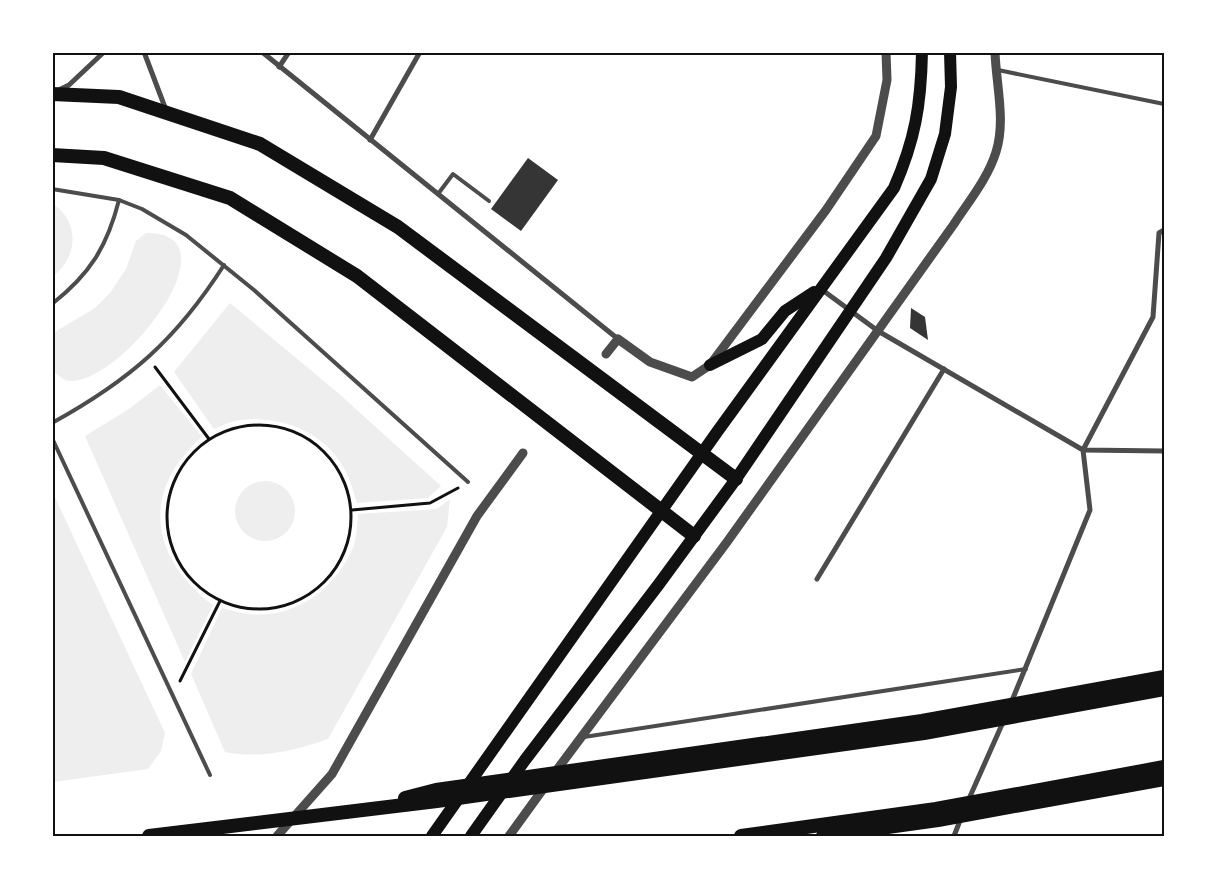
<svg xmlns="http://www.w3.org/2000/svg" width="1217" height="889" font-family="Quicksand,sans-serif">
<rect width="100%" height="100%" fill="#fff"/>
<!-- green -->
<g fill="#eee">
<path d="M53,204c27,18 25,54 0,72z"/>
<path d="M146,233c97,-1 -32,161 -81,147 -4,-2 -9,-7 -12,-9v-38l42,-25 15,-15 16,-24 10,-28z"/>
<path d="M230,303l107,89 104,94 -13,12 -71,5c-3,-9 -6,-20 -10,-29 -19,-41 -64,-59 -107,-54 -9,1 -18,6 -26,9l-40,-57z"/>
<path d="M160,385l42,52c-62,54 -52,121 11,168l-28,57 -100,-226 44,-27z"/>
<circle cx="265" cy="511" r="30"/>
<path d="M52,491l113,242 -4,18 -13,18 -95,13z"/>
<path d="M450,499l-3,28 -119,212c-35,12 -67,20 -103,13l-34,-78 31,-66c9,2 18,5 27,6 47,5 88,-26 105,-69 3,-10 3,-21 4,-31l79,-5z"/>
</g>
<!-- building -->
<g fill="#353535">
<path d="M528,158l30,22 -37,51 -30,-22z"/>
<path d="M911,308l14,9 3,23 -18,-12z"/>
</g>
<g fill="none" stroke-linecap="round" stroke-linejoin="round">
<!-- path -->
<g stroke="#111" stroke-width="3">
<path d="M155,367l54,72"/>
<circle cx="259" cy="517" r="92"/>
<path d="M352,510l78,-7 28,-15"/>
<path d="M180,681l40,-80"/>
</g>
<!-- service -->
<g stroke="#4c4c4c" stroke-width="4">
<path d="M998,70l166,34"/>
<path d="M52,189l67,11 23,9 44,26 68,55 214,192"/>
<path d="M438,194l15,-20 36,27"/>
<path d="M52,304c38,-30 55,-57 67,-104"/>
<path d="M52,423c78,-43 124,-83 172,-158"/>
<path d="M52,438l158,337"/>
<path d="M584,737l442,-68"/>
</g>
<!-- minor -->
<g stroke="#4c4c4c" stroke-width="5">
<path d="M144,52l22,58"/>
<path d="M262,52l356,287"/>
<path d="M279,67l10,-15"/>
<path d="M59,90l10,-5 35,-33"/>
<path d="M370,140l50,-88"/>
<path d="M1164,230l-5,3 -6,84 -70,133 81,1"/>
<path d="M821,289l57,42 205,119 7,60 -79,193"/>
<path d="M817,579l127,-210"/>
<path d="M968,801l36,-81"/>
<path d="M954,836l7,-18"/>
</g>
<!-- tertiary -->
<g stroke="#4c4c4c" stroke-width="9">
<path d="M606,354l12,-15 32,23 42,15 18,-12 116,-155 50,-74 11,-56 -1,-28"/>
<path d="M553,775l174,-233 227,-318c15,-23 34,-46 42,-72 10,-31 0,-68 -1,-100"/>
<path d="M277,836l55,-62 145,-258 46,-63"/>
<path d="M509,836l37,-51"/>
</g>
<!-- primary -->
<g stroke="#111" stroke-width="12">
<path d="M710,365l52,-26 23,-28 29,-19"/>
<path d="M432,836l285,-404 177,-244c21,-48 27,-83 28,-136"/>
<path d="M471,836l54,-76 134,-176 77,-105 150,-221 45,-79 14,-45 6,-47 -1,-35"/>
</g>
<!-- trunk -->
<g stroke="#111" stroke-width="14">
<path d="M52,94l67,3 141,47 138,83 338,252"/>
<path d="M52,155l52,3 126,40 127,78 337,260"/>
<path d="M405,798l31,-8 486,-69 242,-44"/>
<path d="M149,836l288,-35 487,-68 240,-44"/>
<path d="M741,836l195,-27 228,-42"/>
<path d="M823,836l115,-16 226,-41"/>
</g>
</g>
<!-- border -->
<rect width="1217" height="889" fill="none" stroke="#ffffff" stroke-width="108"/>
<rect x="54" y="54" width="1109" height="781" fill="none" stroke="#111" stroke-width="2"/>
</svg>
